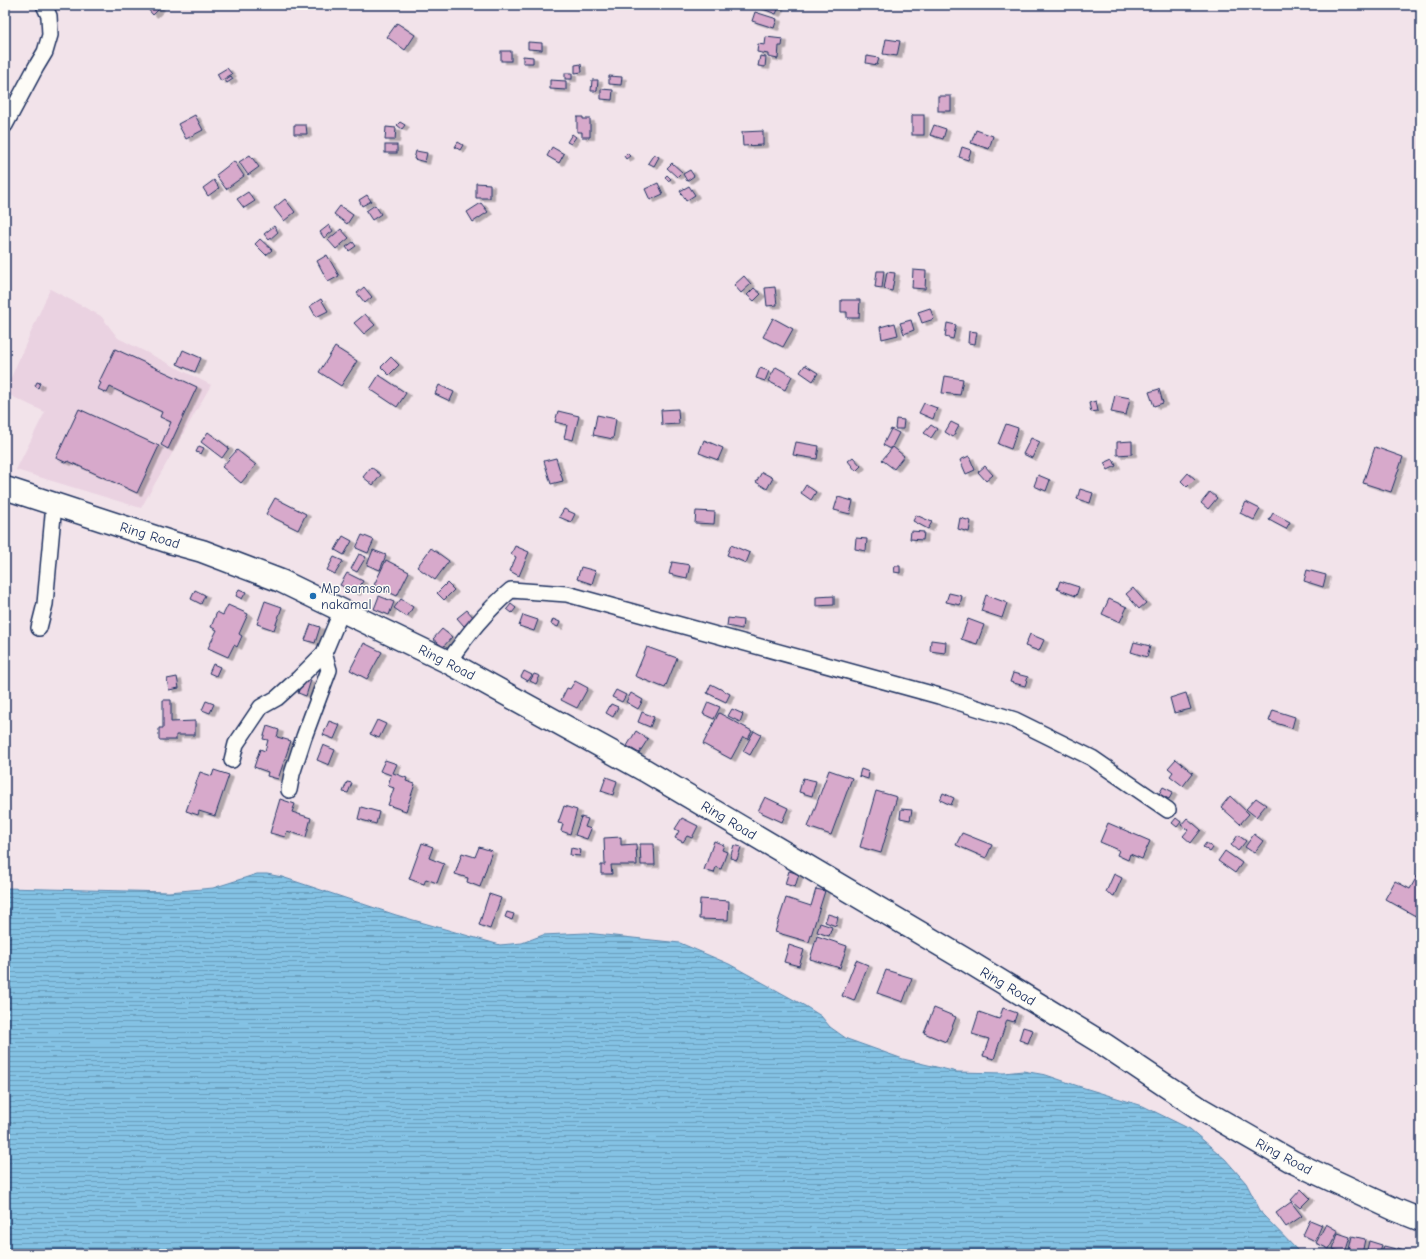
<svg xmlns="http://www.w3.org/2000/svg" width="1426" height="1259" font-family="'Comic Neue',sans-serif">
<defs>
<pattern id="water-rules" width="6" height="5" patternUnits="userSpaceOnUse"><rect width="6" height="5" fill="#84c2e4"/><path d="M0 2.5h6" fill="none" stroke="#6b9ebc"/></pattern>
<filter id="shadow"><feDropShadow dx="4.5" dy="2.5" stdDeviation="0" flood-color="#0004"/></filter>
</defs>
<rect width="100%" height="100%" fill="#f2e3ea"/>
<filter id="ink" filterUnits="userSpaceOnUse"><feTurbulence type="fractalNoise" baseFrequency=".025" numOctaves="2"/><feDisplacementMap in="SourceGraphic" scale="8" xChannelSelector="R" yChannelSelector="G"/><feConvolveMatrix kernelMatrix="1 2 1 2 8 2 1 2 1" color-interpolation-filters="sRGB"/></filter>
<g filter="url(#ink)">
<!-- built -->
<path fill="#ead2e1" d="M50,289l51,27 17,22 93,47 -70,123 -125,-38 29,-58 -40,-19v-2z"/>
<!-- water -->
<path fill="url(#water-rules)" stroke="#5a87ae" d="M257,874h10l15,3 114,38 104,30 22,-2 21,-8 43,-2 94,10 49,21 76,42 16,10 9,11 17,12 56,20 54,13 47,1 19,-2 23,4 32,11 65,20 47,23 35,30 21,24 16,31 39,40h-1272l-18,-5 -6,3v-364l164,4 44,-4z"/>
<!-- building -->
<g fill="#d7a9cb" stroke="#1b2f5e" filter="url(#shadow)">
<path d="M146,5h12l2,3 -7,7 -8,-9z"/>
<path d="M753,5h27l-4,9z"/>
<path d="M755,12l22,7 -3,9 -22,-7z"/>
<path d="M397,23l18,12 -10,15 -18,-13z"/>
<path d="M766,37l17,2 -1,7h-3l-1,13 -10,-2v-3l-11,-2 1,-8 7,1z"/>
<path d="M886,39l14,2 -3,15 -14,-2z"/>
<path d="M528,42l14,1v7l-14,-1z"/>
<rect x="501" y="51" width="10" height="10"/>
<path d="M523,56l10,1v6h-10z"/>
<path d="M760,56l6,1 -1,10 -7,-1z"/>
<path d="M867,56l12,2 -2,7 -11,-2z"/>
<path d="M581,64l1,8 -7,1v-8z"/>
<path d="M227,68l5,6 -11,7 -4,-7z"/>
<rect x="565" y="73" width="7" height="6"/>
<path d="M231,76l2,3 -6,4 -2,-3z"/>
<path d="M609,76l13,1 -1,8 -12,-1z"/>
<path d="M550,80l16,1v9l-16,-1z"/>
<path d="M592,80h6l-1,11h-6z"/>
<path d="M601,89l12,1 -1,10 -11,-1z"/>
<rect x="938" y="96" width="13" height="15"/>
<path d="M195,115l8,15 -17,9 -8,-15z"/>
<rect x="912" y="115" width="12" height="20"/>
<path d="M577,117h6v2h7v18h-8v-5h-5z"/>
<path d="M400,122l5,3 -3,4 -5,-4z"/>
<path d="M294,125h12l1,9h-13z"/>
<path d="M934,125l12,4 -3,10 -13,-4z"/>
<path d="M386,127l10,1 -1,12h-10z"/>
<path d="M976,130l17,6 -4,13 -18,-6z"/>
<path d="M763,131v14l-20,1 -1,-14z"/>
<path d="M572,134l4,3 -5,7 -4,-2z"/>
<path d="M458,142l5,3 -3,5 -5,-3z"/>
<rect x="385" y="145" width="12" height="8"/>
<path d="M552,147l12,7 -5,9 -12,-7z"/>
<path d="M962,147l9,3 -3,10 -9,-3z"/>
<path d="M416,151l11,2 -2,9 -11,-3z"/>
<path d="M627,153l3,3 -4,3 -2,-3z"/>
<path d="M654,154l5,3 -5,9 -6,-3z"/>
<path d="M250,155l9,12 -11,8 -9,-13z"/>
<path d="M234,161l10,15 -18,13 -10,-14z"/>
<path d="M672,163l10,9 -5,5 -10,-9z"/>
<path d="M690,170l4,6 -7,5 -4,-7z"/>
<path d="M667,175l4,4 -3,2 -3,-4z"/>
<path d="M214,180l5,8 -11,8 -5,-8z"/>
<path d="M476,183l14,1v14h-14z"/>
<path d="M658,183l5,11 -13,6 -5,-11z"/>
<path d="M689,186l6,9 -9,6 -6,-10z"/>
<path d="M248,192l7,9 -11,7 -7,-9z"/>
<path d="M367,195l4,6 -9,5 -3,-6z"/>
<path d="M285,199l10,13 -11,9 -10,-13z"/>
<path d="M481,203l7,9 -15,10 -6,-10z"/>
<path d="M375,205l6,9 -9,6 -6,-9z"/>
<path d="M340,206l13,9 -6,9 -13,-10z"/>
<path d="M329,225l4,6 -9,7 -4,-6z"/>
<path d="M274,226l4,6 -9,8 -5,-6z"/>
<path d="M341,229l8,9 -13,11 -8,-9z"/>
<path d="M260,239l12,11 -6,5 -11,-11z"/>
<path d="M353,242l3,4 -7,5 -3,-4z"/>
<path d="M327,255l12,21 -11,6 -11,-21z"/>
<path d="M913,270l13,1 -1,18 -13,-1z"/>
<path d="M877,271h7l-2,17 -7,-1z"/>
<path d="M887,272l8,1 -3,18 -8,-2z"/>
<path d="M744,276l7,8 -10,9 -7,-8z"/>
<path d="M364,287l8,10 -7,6 -8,-10z"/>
<path d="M775,287l2,18 -10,1 -2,-18z"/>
<path d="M754,288l7,6 -7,7 -7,-6z"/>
<path d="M321,299l7,12 -12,6 -6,-11z"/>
<path d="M841,300h19l-1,18h-12v-6h-6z"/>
<path d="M930,308l4,11 -12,4 -4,-11z"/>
<path d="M365,314l10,11 -11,9 -10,-11z"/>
<path d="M773,318l20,11 -10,18 -20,-10z"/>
<path d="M911,320l3,10 -10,4 -4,-11z"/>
<path d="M895,323l3,12 -16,4 -2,-12z"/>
<path d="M947,323l9,2 -3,14 -8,-2z"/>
<path d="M969,331l8,1 -2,12 -7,-1z"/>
<path d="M335,347l22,14 -16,25 -22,-14z"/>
<path d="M115,349l82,38 -29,62 -7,-4 10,-23 -11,-5 2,-5 -52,-25 -3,6 -9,-4 3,-6 -2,-1z"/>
<path d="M183,350l18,8 -6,14 -18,-8z"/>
<path d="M391,357l8,8 -10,10 -8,-8z"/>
<path d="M805,365l13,8 -5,8 -13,-9z"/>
<path d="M776,367l16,9 -7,14 -17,-9z"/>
<path d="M760,368l9,3 -4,10 -9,-3z"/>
<path d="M379,375l27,18 -9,14 -27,-18z"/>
<path d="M945,376l18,3 -3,16 -18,-2z"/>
<path d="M37,382l3,1 -2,5 -3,-2z"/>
<path d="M439,385l15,7 -4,9 -15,-7z"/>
<path d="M1159,389l4,14 -9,3 -5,-14z"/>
<path d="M1115,395l15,3 -4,17 -15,-3z"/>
<path d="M1096,401l2,10 -7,1 -2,-9z"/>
<path d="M924,403l13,5 -4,11 -14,-6z"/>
<path d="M79,409l80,37 -22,47 -69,-32 -1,2 -11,-5z"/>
<path d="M678,409l1,15 -17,1 -1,-15z"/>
<path d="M558,411l21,5 -6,24 -9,-2 3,-13 -12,-3z"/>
<path d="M597,415l19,4 -3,20 -20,-4z"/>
<path d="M896,419l8,1 -1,9h-8z"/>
<path d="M951,422l8,4 -6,11 -8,-5z"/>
<path d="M1006,424l12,4 -7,21 -13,-5z"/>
<path d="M931,425l6,4 -6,9 -7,-5z"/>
<path d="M891,429l8,4 -8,16 -8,-4z"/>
<path d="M208,432l21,16 -7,10 -21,-16z"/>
<path d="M1031,438l9,4 -8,16 -9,-4z"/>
<path d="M704,440l19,8 -5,12 -19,-7z"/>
<path d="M1132,441v13l-15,1v-13z"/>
<path d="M796,442l23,4 -2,13 -24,-4z"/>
<path d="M199,446l5,2 -3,6 -5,-2z"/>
<path d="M893,447l11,9 -10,13 -12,-9z"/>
<path d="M1375,447l28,10 -12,35 -28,-9z"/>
<path d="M237,450l19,15 -15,18 -19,-16z"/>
<path d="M969,456l6,14 -9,4 -6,-14z"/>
<path d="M853,457l8,9 -5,5 -8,-10z"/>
<path d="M556,458l7,23 -12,3 -7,-23z"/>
<path d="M1113,459l3,7 -8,4 -4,-7z"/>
<path d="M985,466l8,9 -7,6 -8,-9z"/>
<path d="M371,467l10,8 -8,10 -10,-8z"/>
<path d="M762,472l11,6 -6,11 -11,-7z"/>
<path d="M1188,473l7,6 -8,8 -6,-6z"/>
<path d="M1038,475l12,5 -4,11 -12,-5z"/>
<path d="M806,485l10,7 -5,8 -10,-7z"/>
<path d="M1080,489l13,4 -3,10 -13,-4z"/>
<path d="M1210,492l7,6 -9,11 -7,-6z"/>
<path d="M838,497l15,4 -3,13 -16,-4z"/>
<path d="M275,498l31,16 -8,16 -32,-16z"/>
<path d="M1246,502l14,7 -6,11 -14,-7z"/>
<path d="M564,509l11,5 -4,8 -12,-5z"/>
<path d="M696,511l19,1 -1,12 -19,-1z"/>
<path d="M1273,513l17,9 -4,7 -17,-9z"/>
<path d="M916,515l16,7 -4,7 -15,-8z"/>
<path d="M960,518l11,3 -2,11 -11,-3z"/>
<path d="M911,531l13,1 -1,8 -13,-1z"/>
<path d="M362,535l12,5 -6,13 -12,-5z"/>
<path d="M343,536l9,5 -8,14 -9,-5z"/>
<path d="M856,538l11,1 -1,12 -11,-2z"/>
<path d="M731,545l19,8 -4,10 -19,-8z"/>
<path d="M515,546l14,6 -10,24 -9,-5 6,-14 -5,-3z"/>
<path d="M431,548l18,13 -14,19 -18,-13z"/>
<path d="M373,550l13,5 -6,15 -13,-5z"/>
<path d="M359,554l7,3 -9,15 -6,-3z"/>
<path d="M334,557l9,4 -8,13 -8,-4z"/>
<path d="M386,560l23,12 -12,24 -23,-11z"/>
<path d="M672,562l18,3 -3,13 -18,-4z"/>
<path d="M895,566h5v7l-6,-1z"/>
<path d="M581,567l15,4 -4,13 -15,-5z"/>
<path d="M1307,570l19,5 -3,12 -19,-6z"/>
<path d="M347,573l16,8 -7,12 -16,-8z"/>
<path d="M1060,581l19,6 -3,9 -19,-7z"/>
<path d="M447,583l7,7 -10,10 -7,-7z"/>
<path d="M1133,588l13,15 -7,6 -13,-15z"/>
<path d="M239,589l7,3 -4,7 -6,-3z"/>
<path d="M195,590l10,5 -4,9 -10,-5z"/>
<path d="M949,593l13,3 -2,9 -14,-3z"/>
<path d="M986,595l21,8 -5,15 -21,-7z"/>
<path d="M379,596l15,6 -5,13 -15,-6z"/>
<path d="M834,596v9l-18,1v-9z"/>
<path d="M401,599l12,8 -6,10 -13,-9z"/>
<path d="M1109,599l18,8 -7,15 -18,-8z"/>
<path d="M265,601l17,6 -8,23 -17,-6z"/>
<path d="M511,604l5,4 -4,5 -5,-4z"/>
<path d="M228,605l20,9 -9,20 3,2 -5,11 -3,-2 -6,12 -20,-9 9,-18 -6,-3 6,-15 6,3z"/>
<path d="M467,610l7,8 -10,8 -7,-8z"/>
<path d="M523,615l15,5 -4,11 -15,-5z"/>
<path d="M728,618l15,2 -1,9 -15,-3z"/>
<path d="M553,619l7,3 -2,5 -7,-3z"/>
<path d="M968,619l16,6 -7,19 -16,-5z"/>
<path d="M311,624l9,3 -5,16 -10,-3z"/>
<path d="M442,629l10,8 -9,10 -10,-8z"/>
<path d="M1030,634l14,6 -5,11 -14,-5z"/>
<path d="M931,640l15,2 -1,11 -15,-2z"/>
<path d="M1134,642l16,4 -3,11 -16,-5z"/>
<path d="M364,643l18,9 -15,27 -17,-9z"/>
<path d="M647,647l30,11 -12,30 -30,-12z"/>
<path d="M213,664l7,3 -4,9 -7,-3z"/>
<path d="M524,671l8,4 -4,6 -7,-4z"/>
<path d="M1013,673l15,4 -3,9 -15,-4z"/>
<path d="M534,674l6,2 -4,8 -6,-3z"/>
<path d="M177,677l2,11 -10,2 -2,-11z"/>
<path d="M303,678l8,2 -5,16 -8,-3z"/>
<path d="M575,681l13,7 -11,20 -16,-8 6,-12 3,1z"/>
<path d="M711,684l19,10 -4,8 -19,-9z"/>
<path d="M616,690l10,5 -4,7 -10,-5z"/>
<path d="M631,693l12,7 -5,9 -12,-7z"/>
<path d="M1186,693l5,16 -17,4 -4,-15z"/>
<path d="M163,700h8v22l24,-1v14h-19v5h-17v-12h4z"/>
<path d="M206,701l8,3 -4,9 -8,-3z"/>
<path d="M708,702l12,5 -6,12 -11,-5z"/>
<path d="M611,704l7,3 -5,10 -7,-4z"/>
<path d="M732,709l11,5 -3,8 -12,-6z"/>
<path d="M1273,710l22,7 -3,11 -23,-7z"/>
<path d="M642,712l12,5 -4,10 -12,-5z"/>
<path d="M719,713l33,18 -4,8 -5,-2 -12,22 -28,-15z"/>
<path d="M377,720l9,4 -7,14 -9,-4z"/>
<path d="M329,721l11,4 -6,14 -11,-4z"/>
<path d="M267,726l12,4 -2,7 14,4 -13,38 -11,-3 1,-4 -14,-5 6,-18 5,2 3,-11 -5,-1z"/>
<path d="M636,731l12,8 -9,14 -12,-7z"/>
<path d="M754,731l7,4 -11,20 -7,-4z"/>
<path d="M323,745l12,5 -6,15 -12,-5z"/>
<path d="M1176,759l17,14 -10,13 -13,-10 3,-4 -5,-4z"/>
<path d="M385,760l12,4 -4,9 14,5 -1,3 9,3 -9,27 -18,-6 6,-17 -6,-2 3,-11 -11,-4z"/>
<path d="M861,769l8,3 -1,7 -9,-3z"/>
<path d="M214,770l15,5 -14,41 -16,-5 -1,4 -12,-4 14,-39 12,4z"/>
<path d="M829,770l23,8 -21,57 -23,-8z"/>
<path d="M606,777l11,4 -4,14 -12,-4z"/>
<path d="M803,778l13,3 -4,15 -13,-4z"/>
<path d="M347,782l5,1 -4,10 -5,-1z"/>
<path d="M1163,787l10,5 -4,7 -10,-5z"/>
<path d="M876,791l21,6 -16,56 -21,-6z"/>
<path d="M943,793l11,5 -3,7 -11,-5z"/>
<path d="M1230,796l19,18 -9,10 -19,-17z"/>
<path d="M765,797l23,11 -6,14 -24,-11z"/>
<path d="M1256,798l10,7 -10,12 -10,-8z"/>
<path d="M280,799l15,5 -3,8 19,6 -5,19 -19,-6 -2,6 -15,-4z"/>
<path d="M564,806l13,4 -7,24 -9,-3 2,-7 -5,-1z"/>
<path d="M361,807l18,5 -3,12 -18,-5z"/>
<path d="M901,809l11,1 -2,10 -10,-2z"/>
<path d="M581,817l7,2 -3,8 6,2 -4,10 -12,-4z"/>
<path d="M682,818l16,8 -6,12 -5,-2 -4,6 -8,-4 4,-7 -4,-2z"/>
<path d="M1176,818l5,4 -4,5 -5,-4z"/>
<path d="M1187,818l14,12 -10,13 -8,-7 5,-6 -7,-5z"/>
<path d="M1421,822v9l-4,-2z"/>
<path d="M1108,823l42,18 -8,18 -12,-5 -2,6 -11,-5 2,-5 -19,-8z"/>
<path d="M962,833l30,12 -6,13 -30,-13z"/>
<path d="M1254,834l9,7 -9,12 -9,-6z"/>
<path d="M1238,835l8,6 -8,10 -7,-6z"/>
<path d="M621,837v8l15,-1 1,21h-26l1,9h-11v-9h4l-1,-27z"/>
<path d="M714,841l10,4 -2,5 5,2 -6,17 -5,-2 -2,6 -10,-3z"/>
<path d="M422,843l11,4 -4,11 15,6 -7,19 -11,-4 -2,5 -15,-5z"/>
<path d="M1206,843l7,5 -3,4 -7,-5z"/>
<path d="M640,844h14l1,21h-14z"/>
<path d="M734,845l7,2 -4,13 -7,-2z"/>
<path d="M479,847l13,4 -12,36 -13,-5 1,-4 -13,-4 7,-21 13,4z"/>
<path d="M571,848l10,2 -1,6 -10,-1z"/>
<path d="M1225,851l17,12 -7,10 -17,-12z"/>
<path d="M1421,869v50l-36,-20 10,-18 15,8z"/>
<path d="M789,871l10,3 -4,13 -10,-3z"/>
<path d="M1114,874l8,4 -8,18 -8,-4z"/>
<path d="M816,889l9,2 -16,51 -34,-10 11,-34 25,8z"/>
<path d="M489,894l12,4 -11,31 -11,-4z"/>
<path d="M700,899l29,2 -1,19 -29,-1z"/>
<path d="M507,912l7,2 -2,6 -7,-3z"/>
<path d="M828,914l10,3 -2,9 -11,-4z"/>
<path d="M820,923l12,4 -3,9 -12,-4z"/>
<path d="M817,936l30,10 -7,22 -30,-9z"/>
<path d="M789,945l15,5 -5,16 -15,-4z"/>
<path d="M856,960l12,5 -14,36 -12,-5z"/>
<path d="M886,970l26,8 -9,24 -26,-9z"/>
<path d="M934,1008l22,9 -10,25 -22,-9z"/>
<path d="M1003,1008l14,5 -3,9 -7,-2 -13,39 -11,-3 6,-17 -17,-5 7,-22 20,7z"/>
<path d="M1023,1027l10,3 -5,13 -9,-3z"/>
<path d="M1301,1189l9,9 -10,10 -9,-8z"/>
<path d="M1291,1202l11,14 -16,11 -10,-14z"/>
<path d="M1310,1220l12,5 -7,16 -12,-6z"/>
<path d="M1326,1224l12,7 -9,18 -13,-6z"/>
<path d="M1338,1233l12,4 -5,16 -12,-4z"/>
<path d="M1352,1236l13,3 -3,15h-14z"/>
<path d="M1369,1241l13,4 -3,9h-13z"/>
<path d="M1384,1246l12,3 -1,5h-14z"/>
<path d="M1398,1248l15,5 -1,1h-16z"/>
</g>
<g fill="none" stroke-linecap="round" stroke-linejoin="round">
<defs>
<g id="minor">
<path d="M5,125l31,-58 9,-15 5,-17 -1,-19 -5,-11"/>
<path d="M39,628l6,-24 9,-100"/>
<path d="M448,662c20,-28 37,-50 63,-72l56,4 372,102 76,24 77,38 76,52"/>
<path d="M232,760l4,-16 25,-37 16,-9 21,-19 26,-26 18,-43"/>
<path d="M289,790l3,-16 12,-37 25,-67 -5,-17"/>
</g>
<path id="secondary" d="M5,488l168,55 29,8 79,30 167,81 198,109 320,189 139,85 94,63 94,54 103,48 25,10"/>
</defs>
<!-- minor casing -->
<use href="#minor" stroke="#1b2f5e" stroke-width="18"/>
<!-- secondary casing -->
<use href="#secondary" stroke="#1b2f5e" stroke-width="25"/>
<!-- minor -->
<use href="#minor" stroke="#fdfcf7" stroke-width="15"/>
<!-- secondary -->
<use href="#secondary" stroke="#fdfcf7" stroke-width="22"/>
</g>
</g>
<!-- markers -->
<circle fill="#1f6fb2" stroke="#fdfcf7" stroke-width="1.5" cx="313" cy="596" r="4"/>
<g text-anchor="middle" stroke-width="3" stroke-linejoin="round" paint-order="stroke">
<!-- street labels -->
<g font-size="14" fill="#1b2f5e" stroke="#fdfcf7">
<text transform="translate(150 535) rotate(17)" y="5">Ring Road</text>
<text transform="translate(447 662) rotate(27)" y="5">Ring Road</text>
<text transform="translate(729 820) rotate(31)" y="5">Ring Road</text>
<text transform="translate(1008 986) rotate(31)" y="5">Ring Road</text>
<text transform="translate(1284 1156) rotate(28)" y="5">Ring Road</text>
</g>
<!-- poi labels -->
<g font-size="14" fill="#1b2f5e" stroke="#fdfcf7" text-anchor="start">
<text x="321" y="593">Mp samson<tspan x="321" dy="16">nakamal</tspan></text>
</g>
</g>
<!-- margin -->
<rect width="1426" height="1259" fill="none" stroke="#fdfcf7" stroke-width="20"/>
<rect x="10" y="10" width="1406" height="1239" fill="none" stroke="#1b2f5e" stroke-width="1.5" filter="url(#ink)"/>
</svg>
